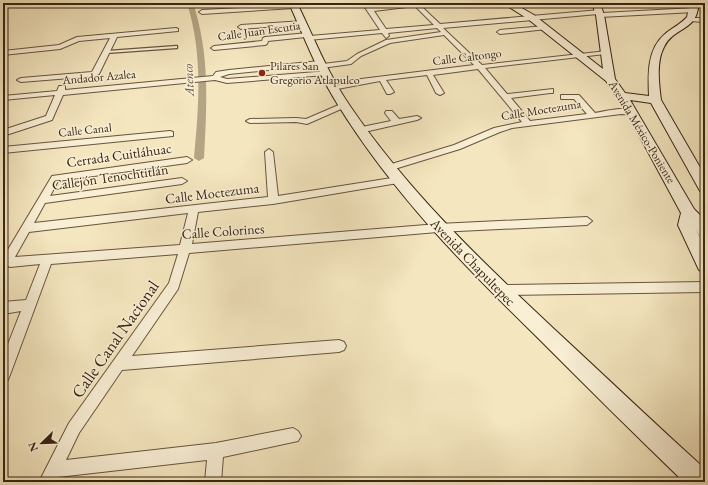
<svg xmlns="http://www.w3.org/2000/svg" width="708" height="485" font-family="'EB Garamond',serif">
<rect width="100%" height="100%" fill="#f4e6bf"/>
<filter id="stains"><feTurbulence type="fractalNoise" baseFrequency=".005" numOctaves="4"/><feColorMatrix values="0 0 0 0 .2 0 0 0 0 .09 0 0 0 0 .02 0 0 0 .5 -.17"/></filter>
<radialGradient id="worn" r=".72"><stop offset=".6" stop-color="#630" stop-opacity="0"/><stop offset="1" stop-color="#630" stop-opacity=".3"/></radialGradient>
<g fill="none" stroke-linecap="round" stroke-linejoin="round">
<!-- canal -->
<path fill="#b4a484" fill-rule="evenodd" d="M187,3h6c17,51 14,102 11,155l-5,3 -5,-3c5,-53 9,-104 -7,-155z"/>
<defs>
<path id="lane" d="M176,46h1v2l-70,5 -2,-1 2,-1z"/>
<g id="street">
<path d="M362,3h6l3,5 41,-5h21l-12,3 19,18 160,-14 2,3 93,-5 3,2 -3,2 -95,5 -2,-3 -155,14 39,37 125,-14 1,1 -3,2 -120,14 22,26 46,-5v4h-3l-39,5 19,23 57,-7 -13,-15h-13v-4h18l16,18c11,-2 33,-8 42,0l-4,2 -12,-1 -109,14 -12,4 -40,17 -72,22 -5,-3 2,-2 69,-21 40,-17 28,-6 -44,-53 -45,6 11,18 -4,2 -4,-2 -9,-18 -41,5 8,12 -4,2h-3l-7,-13 -48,9 -4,-2 33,-9 113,-14 -30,-30 -54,8 -29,13 -10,8 -29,4 -3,-3 -90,9 -9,3 7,2 102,-8v4h-3l-99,8 -12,-3 -152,15 -11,25 -49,16v-6l43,-14 9,-21 -52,5v-4l54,-5 2,-5h6v4l148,-14 3,-4 13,-2 91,-9 3,3 24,-3 10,-7 29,-14 55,-8 -4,-4 -49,5 1,3 -3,2 -4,-5 -73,7 -3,-3 -38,4 -1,3 -2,1 -51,5 -3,-2 3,-2 48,-5 1,-3 2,-1 43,-4 2,3 70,-6zM415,6l19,19 -48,4 -12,-18z"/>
<path d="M486,3h17l-20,4 -3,-2z"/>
<path d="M296,5l-2,3 -92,6 -3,-2 3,-2z"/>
<path d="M691,18h14v4l-16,-1v-2z"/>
<path d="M304,21v2l-2,1 -61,5 -3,-2 3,-2z"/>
<path d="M545,26l3,2 -1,1 -47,5 -3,-2 3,-2z"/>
<path d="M176,28l2,1v2l-61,6 -18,37 -4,2 -74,6 -4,-2 4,-2 71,-6 18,-34 -31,3 -19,8 -57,6v-4l56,-6 18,-8z"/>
<path d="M341,104l7,2 -41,18 -11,-2 -46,1 -4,-2 4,-2 46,-1 10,1z"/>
<path d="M386,111h6l7,8 18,-3 4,2 -4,2 -57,13 -4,-3 1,-2 34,-7 -6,-8z"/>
<path d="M170,131l3,1v4l-170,17v-6z"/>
<path d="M269,149l4,3 5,44 120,-19 5,3 -5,3 -125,21 -75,8 -6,32 246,-20 149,-7 5,4 -5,4 -149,7 -249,21 -11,36 -46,67 207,-16 5,2 2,4 -2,4 -5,2 -217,18 -43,63 -13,27 150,-17 77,-15 5,3 3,5 -3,5 -75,16 -2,25h-16l2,-22 -149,17 -2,5h-17l30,-59 100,-140 9,-29 -127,10 -41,111 -2,5 -5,2v-25l18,-46 -18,3v-12l23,-2 14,-36 -30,3 -4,-2 -3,-7 49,-82 135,-19 5,3 -5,3 -129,18 -8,15 132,-18 5,3 -5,3 -137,19 -11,20 234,-26 -3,-45zM188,213l-8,32 -165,12 14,-25z"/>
<path d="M705,282v10l-205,3 -4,-1 -2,-4 2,-4 4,-1z"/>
</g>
<g id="secondary">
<path d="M289,3h8c17,35 31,71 53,103 57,84 130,154 203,222 51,47 101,95 152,141v13h-21c-50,-48 -99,-97 -148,-146 -73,-71 -144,-144 -198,-231 -20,-32 -34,-68 -49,-102z"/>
<path d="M503,3h10l21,12 69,54 -7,-54 -4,-12h8l4,12 11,64 10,14 24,3c-1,-21 -2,-47 16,-62 7,-6 16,-10 22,-17l3,-14h8c1,28 -25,24 -34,44 -8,15 -5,37 -3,53l44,76v17l-5,-2 -49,-88 -21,-3 64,109 11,11v18l-6,-2 -3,-7 9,19v24l-6,-2 -21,-45 3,-12 -54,-100 -21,-32 -78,-62z"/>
</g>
</defs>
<!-- lane casing -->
<use href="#lane" stroke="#68543d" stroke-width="2.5"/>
<!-- street casing -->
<use href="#street" stroke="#68543d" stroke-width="2"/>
<!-- secondary casing -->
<use href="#secondary" stroke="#392412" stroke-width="2"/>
<!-- lane -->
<use href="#lane" fill="#f8efd5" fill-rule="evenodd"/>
<!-- street -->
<use href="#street" fill="#f8efd5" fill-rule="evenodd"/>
<!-- secondary -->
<use href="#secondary" fill="#f8efd5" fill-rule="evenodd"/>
</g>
<!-- markers -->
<circle fill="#8f2418" stroke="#f8efd5" stroke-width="1.5" cx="262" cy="73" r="4"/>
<g text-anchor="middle" stroke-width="3" stroke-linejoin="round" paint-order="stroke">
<!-- far-street labels -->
<g font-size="12" fill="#392412" stroke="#f8efd5">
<text transform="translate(259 31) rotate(-8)" y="4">Calle Juan Escutia</text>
<text transform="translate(467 57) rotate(-7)" y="4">Calle Caltongo</text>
<text transform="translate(99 77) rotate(-5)" y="4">Andador Azalea</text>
<text transform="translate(541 110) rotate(-9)" y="4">Calle Moctezuma</text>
<text transform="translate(85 130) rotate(-6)" y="4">Calle Canal</text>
<text transform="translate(642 132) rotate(59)" y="4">Avenida México-Poniente</text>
</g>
<!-- far-poi labels -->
<g font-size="12" fill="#392412" stroke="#f8efd5" text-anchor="start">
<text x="270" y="70">Pilares San<tspan x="270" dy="14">Gregorio Atlapulco</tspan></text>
</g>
<!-- far-water labels -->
<g font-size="13" font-style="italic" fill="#64513a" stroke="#f8efd5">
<text transform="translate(188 80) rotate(-93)" y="5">Atenco</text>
</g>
<!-- street labels -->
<g font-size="14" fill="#392412" stroke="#f8efd5">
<text transform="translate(119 155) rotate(-8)" y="5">Cerrada Cuitláhuac</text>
<text transform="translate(110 177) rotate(-8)" y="5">Callejón Tenochtitlán</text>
<text transform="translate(212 193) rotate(-7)" y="5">Calle Moctezuma</text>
<text transform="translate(223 231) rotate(-4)" y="5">Calle Colorines</text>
<text transform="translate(473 262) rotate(46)" y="5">Avenida Chapultepec</text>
</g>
<!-- near-street labels -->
<g font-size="17" fill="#392412" stroke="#f8efd5">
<text transform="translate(115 339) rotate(-55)" y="6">Calle Canal Nacional</text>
</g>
</g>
<!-- margin -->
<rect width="708" height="485" fill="none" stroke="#f4e6bf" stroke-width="16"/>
<rect x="4" y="4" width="700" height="477" fill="none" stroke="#392412" stroke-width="2"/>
<rect x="8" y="8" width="692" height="469" fill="none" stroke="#392412"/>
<!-- north arrow -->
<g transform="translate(42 443) rotate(247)" stroke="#f8efd5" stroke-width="3" paint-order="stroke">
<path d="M0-3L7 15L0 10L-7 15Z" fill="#392412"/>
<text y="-6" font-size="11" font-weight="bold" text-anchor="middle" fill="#392412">N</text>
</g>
<rect width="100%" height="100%" filter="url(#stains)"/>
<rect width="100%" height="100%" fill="url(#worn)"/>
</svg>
